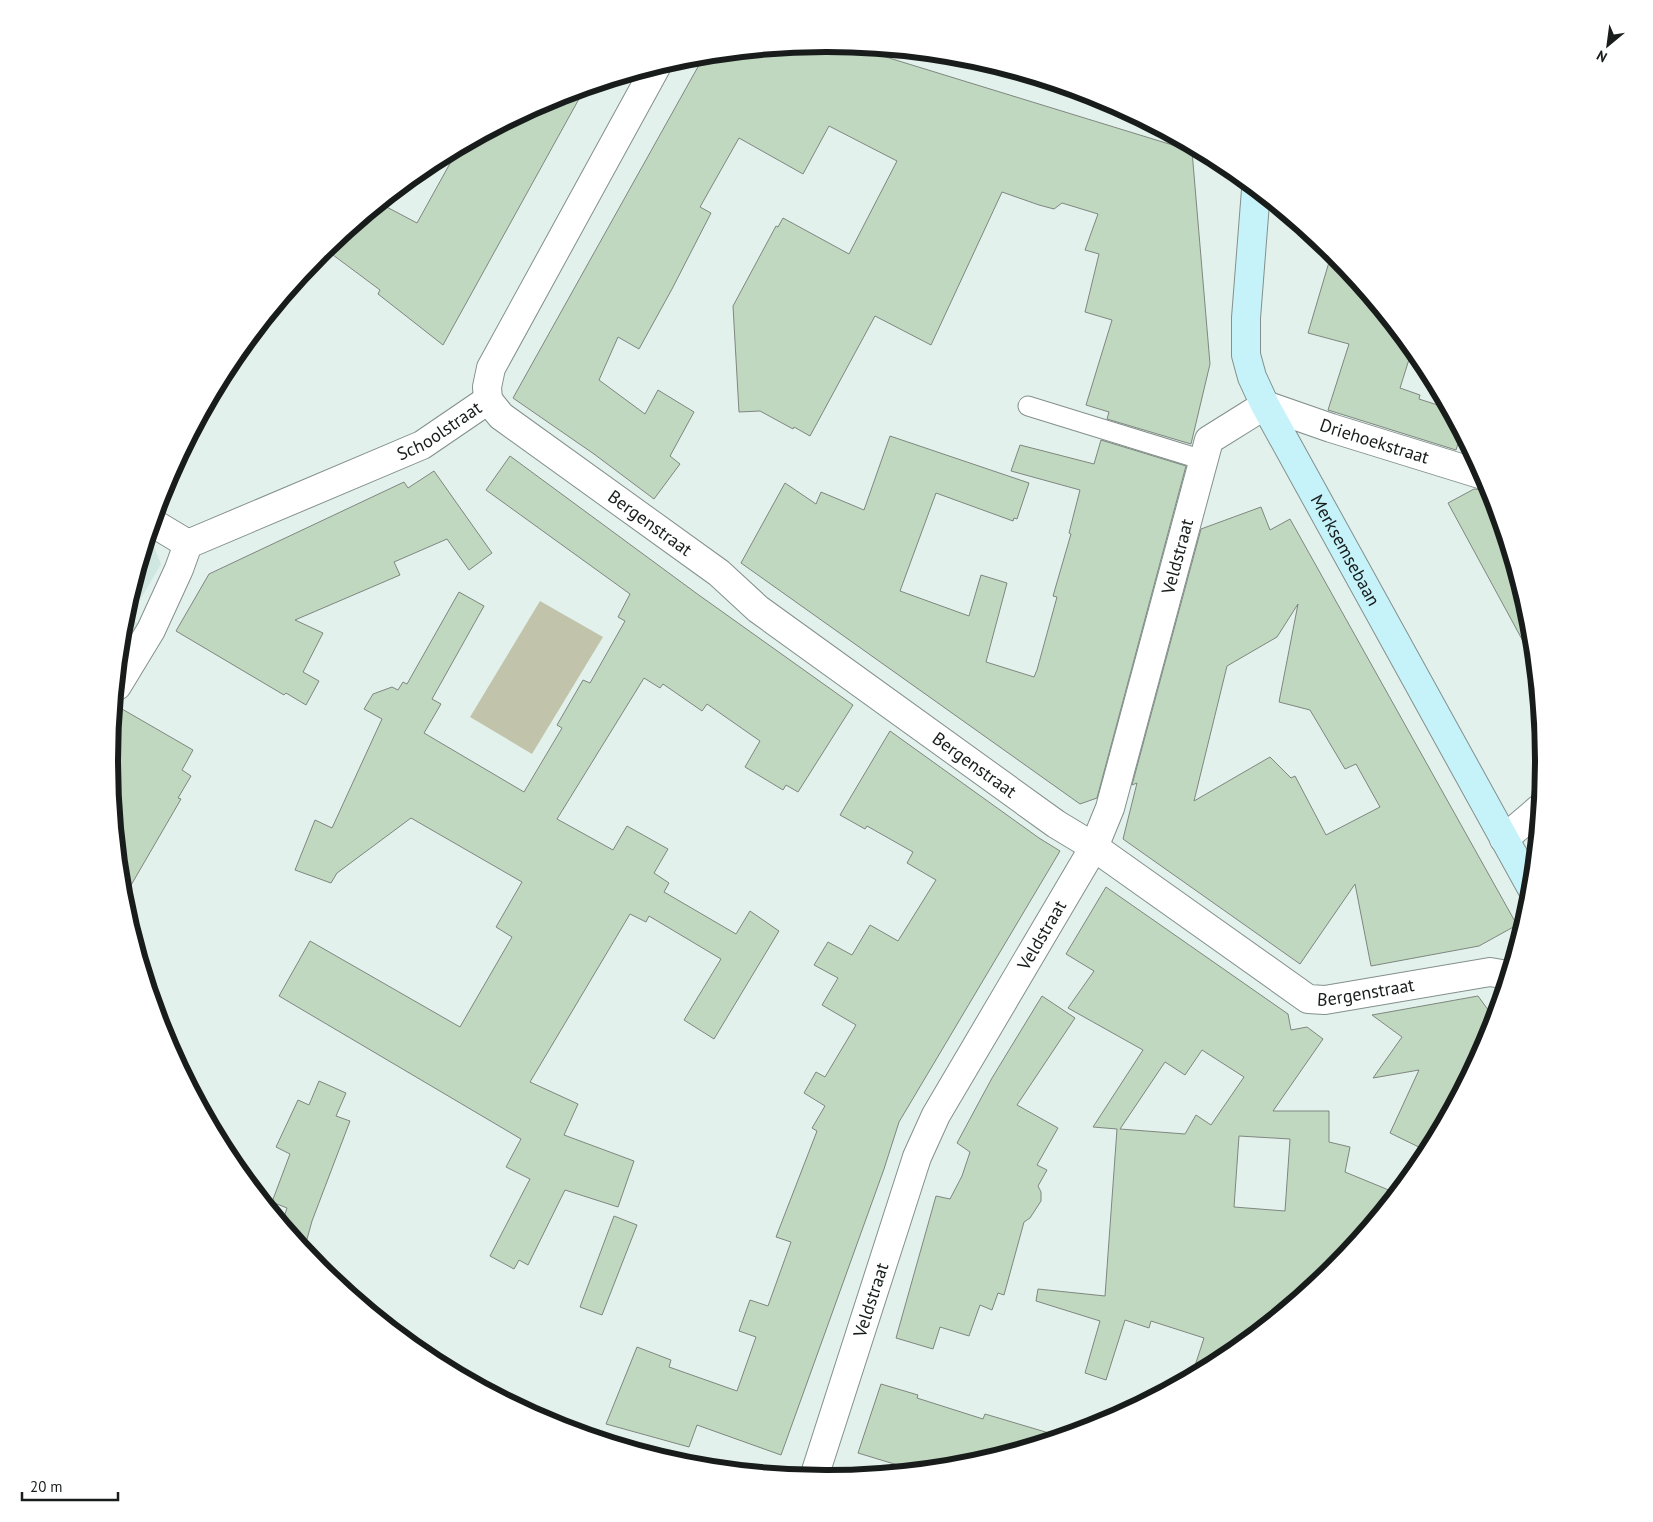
<svg xmlns="http://www.w3.org/2000/svg" width="1653" height="1522" font-family="'PT Sans',sans-serif">
<rect width="100%" height="100%" fill="#e3f1ed"/>
<!-- built -->
<path fill="#d0e7e1" d="M148,539l4,3 9,22 -32,55 22,11 -34,56 6,-65z"/>
<!-- green -->
<path fill="#c1c4ab" d="M540,601l63,36 -71,117 -62,-37z"/>
<!-- building -->
<g fill="#c0d7c0" stroke="#7f877f" fill-rule="evenodd">
<path d="M827,44l23,2 342,105 18,213 -19,80 -84,-25 2,-7 -23,-7 26,-85 -27,-8 14,-58 -14,-4 13,-36 -36,-11 -8,6 -15,-4 -37,-13 -71,153 -56,-29 -65,120 -16,-9 -1,2 -33,-18 -21,1 -6,-106 43,-80 2,1 5,-9 66,36 48,-93 -68,-35 -26,48 -64,-36 -39,69 11,6 -39,76 -33,60 -21,-12 -19,43 46,34 13,-24 36,22 -24,44 10,8 -26,35 -60,-45 -81,-56 191,-342z"/>
<path d="M585,88l-142,257 -65,-51 2,-4 -55,-41 56,-45 36,19 41,-74 94,-51z"/>
<path d="M1332,252l80,98 -12,38 20,7 -1,4 28,9 14,26 -5,16 -128,-40 21,-66 -41,-11z"/>
<path d="M890,436l139,47 -12,36 -3,-1 -1,3 -77,-28 -36,98 69,25 12,-41 26,8 -21,79 48,15 3,-7 20,-73 -4,-1 18,-62 -2,-1 11,-43 -69,-19 9,-26 74,19 7,-24 85,26 -89,332 -17,6 -339,-241 44,-80 31,21 5,-12 43,18z"/>
<path d="M510,456l186,137 157,112 -55,87 -12,-7 -3,5 -38,-23 15,-26 -53,-37 -5,7 -39,-27 -3,4 -16,-10 -87,141 56,31 14,-24 41,23 -14,24 15,10 -5,9 72,42 14,-23 29,20 -65,108 -30,-19 37,-61 -72,-43 -3,6 -16,-8 -100,168 48,22 -14,31 70,26 -16,46 -53,-17 -37,75 -9,-5 -5,9 -24,-13 40,-77 -24,-12 15,-28 -242,-143 31,-55 150,86 52,-90 -16,-10 26,-45 -111,-64 -74,55 -6,10 -36,-13 20,-50 17,8 50,-109 -18,-10 9,-15 19,-7 6,3 5,-8 4,2 52,-92 25,14 -52,93 9,5 -17,29 100,59 38,-64 -5,-3 26,-45 7,3 35,-62 -7,-4 12,-23 -144,-104z"/>
<path d="M434,471l58,82 -23,17 -22,-31 -53,23 6,13 -105,45 28,13 -20,39 16,9 -13,24 -20,-12 -2,2 -108,-64 33,-57 195,-92 4,6z"/>
<path d="M1474,489l10,1 12,20 34,111 2,19 -8,3 -76,-140z"/>
<path d="M1261,507l9,23 20,-11 227,406 -38,21 -108,20 -16,-82 -55,80 -177,-125 14,-56 -5,2 69,-256zM1298,604l-19,98 31,8 35,59 11,-5 24,43 -54,28 -31,-59 -4,2 -21,-21 -76,44 33,-135 50,-29z"/>
<path d="M122,709l71,41 -11,20 9,6 -13,22 3,1 -58,100 -14,-138 4,-36z"/>
<path d="M890,731l149,107 21,13 -161,271 -15,47 -103,286 -84,-30 -8,22 -83,-23 31,-77 34,13 -2,7 68,24 19,-54 -17,-6 11,-31 18,6 23,-64 -15,-5 41,-106 -5,-3 13,-22 -21,-13 12,-21 9,5 31,-52 -34,-20 16,-27 -24,-13 14,-23 24,13 18,-30 28,16 38,-61 -29,-17 6,-11 -46,-26 -2,3 -25,-14z"/>
<path d="M1106,887l182,127 3,16 16,-3 16,12 -50,72h56v31l21,5 -5,25 51,21 -63,75 -108,90 -33,17 12,-37 -53,-17 -2,7 -24,-8 -19,60 -21,-7 15,-52 -64,-20 2,-12 67,7 12,-167 -24,-2 50,-77 -75,-42 26,-37 -28,-17zM1202,1050l42,27 -33,48 -15,-10 -11,19 -65,-5 45,-67 20,13zM1239,1136l51,3 -5,72 -51,-4z"/>
<path d="M1042,996l33,22 -58,87 41,23 -21,37 10,5 -9,16 3,6v9l-11,17 -6,4 -20,73 -6,-2 -6,17 -12,-5 -11,31 -29,-9 -7,22 -37,-11 40,-142 14,3 12,-23 8,-24 -13,-9 35,-65z"/>
<path d="M1478,996l16,22 -5,18 -62,115 -37,-18 29,-63 -46,8 29,-41 -30,-22z"/>
<path d="M319,1081l27,12 -10,23 14,5 -38,100 -8,29 -22,-27 5,-15 -15,-6 18,-48 -14,-7 22,-47 11,5z"/>
<path d="M614,1216l23,9 -35,90 -22,-8z"/>
<path d="M881,1384l37,11 -1,3 66,21 2,-5 74,22 -93,29 -52,5 -56,-17z"/>
</g>
<g fill="none" stroke-linecap="round" stroke-linejoin="round">
<defs>
<path id="service" d="M1028,406l175,54"/>
<g id="minor">
<path id="s1" d="M488,400l13,16 218,157 39,36 298,215 38,23 214,152 17,1 165,-28 18,3"/>
<path d="M488,400l-1,-13 4,-19 165,-301"/>
<path d="M153,523l35,21"/>
<path id="s2" d="M117,686l34,-56 28,-61 9,-25 234,-99 66,-45"/>
<path d="M1504,839l35,-30"/>
<path id="s3" d="M814,1477l103,-320 19,-42 158,-268 16,-39 99,-368 56,-35 66,23 152,47"/>
</g>
<g id="secondary">
<path id="s4" d="M1256,190l-10,128v37l6,22 13,28 266,482"/>
</g>
</defs>
<!-- service casing -->
<use href="#service" stroke="#83908d" stroke-width="21"/>
<!-- minor casing -->
<use href="#minor" stroke="#83908d" stroke-width="30"/>
<!-- secondary casing -->
<use href="#secondary" stroke="#83908d" stroke-width="30"/>
<!-- service -->
<use href="#service" stroke="#fff" stroke-width="19"/>
<!-- minor -->
<use href="#minor" stroke="#fff" stroke-width="28"/>
<!-- secondary -->
<use href="#secondary" stroke="#c6f2fa" stroke-width="28"/>
</g>
<g text-anchor="middle" stroke-width="4" stroke-linejoin="round" paint-order="stroke">
<!-- street labels -->
<g font-size="18" fill="#181d1c" stroke="#fff">
<text dy="6" stroke="none"><textPath href="#s2" startOffset="435">Schoolstraat</textPath></text>
<text dy="6" stroke="none"><textPath href="#s3" startOffset="1298">Driehoekstraat</textPath></text>
<text dy="6" stroke="none"><textPath href="#s1" startOffset="204">Bergenstraat</textPath></text>
<text dy="6" stroke="none"><textPath href="#s4" startOffset="385">Merksemsebaan</textPath></text>
<text dy="6" stroke="none"><textPath href="#s3" startOffset="996">Veldstraat</textPath></text>
<text dy="6" stroke="none"><textPath href="#s1" startOffset="609">Bergenstraat</textPath></text>
<text dy="6" stroke="none"><textPath href="#s3" startOffset="591">Veldstraat</textPath></text>
<text dy="6" stroke="none"><textPath href="#s1" startOffset="1075">Bergenstraat</textPath></text>
<text dy="6" stroke="none"><textPath href="#s3" startOffset="186">Veldstraat</textPath></text>
</g>
</g>
<!-- crop -->
<path d="M0 0H1653V1522H0ZM826 52H827A708 708 0 0 1 1535 760V762A708 708 0 0 1 827 1470H826A708 708 0 0 1 118 762V760A708 708 0 0 1 826 52Z" fill="#fff" fill-rule="evenodd"/>
<path fill="none" stroke="#181d1c" stroke-width="6" d="M826 52H827A708 708 0 0 1 1535 760V762A708 708 0 0 1 827 1470H826A708 708 0 0 1 118 762V760A708 708 0 0 1 826 52Z"/>
<!-- north arrow -->
<g transform="translate(1608 45) rotate(209)" stroke="#ffffff" stroke-width="4" paint-order="stroke">
<path d="M0-4L9 19L0 12L-9 19Z" fill="#181d1c"/>
<text y="-8" font-size="14" font-weight="bold" text-anchor="middle" fill="#181d1c">N</text>
</g>
<!-- scale -->
<path d="M22 1492v8h96v-8" fill="none" stroke="#181d1c" stroke-width="2.5"/>
<text x="30" y="1492" font-size="15" fill="#181d1c" stroke="#ffffff" stroke-width="4" paint-order="stroke">20 m</text>
</svg>
